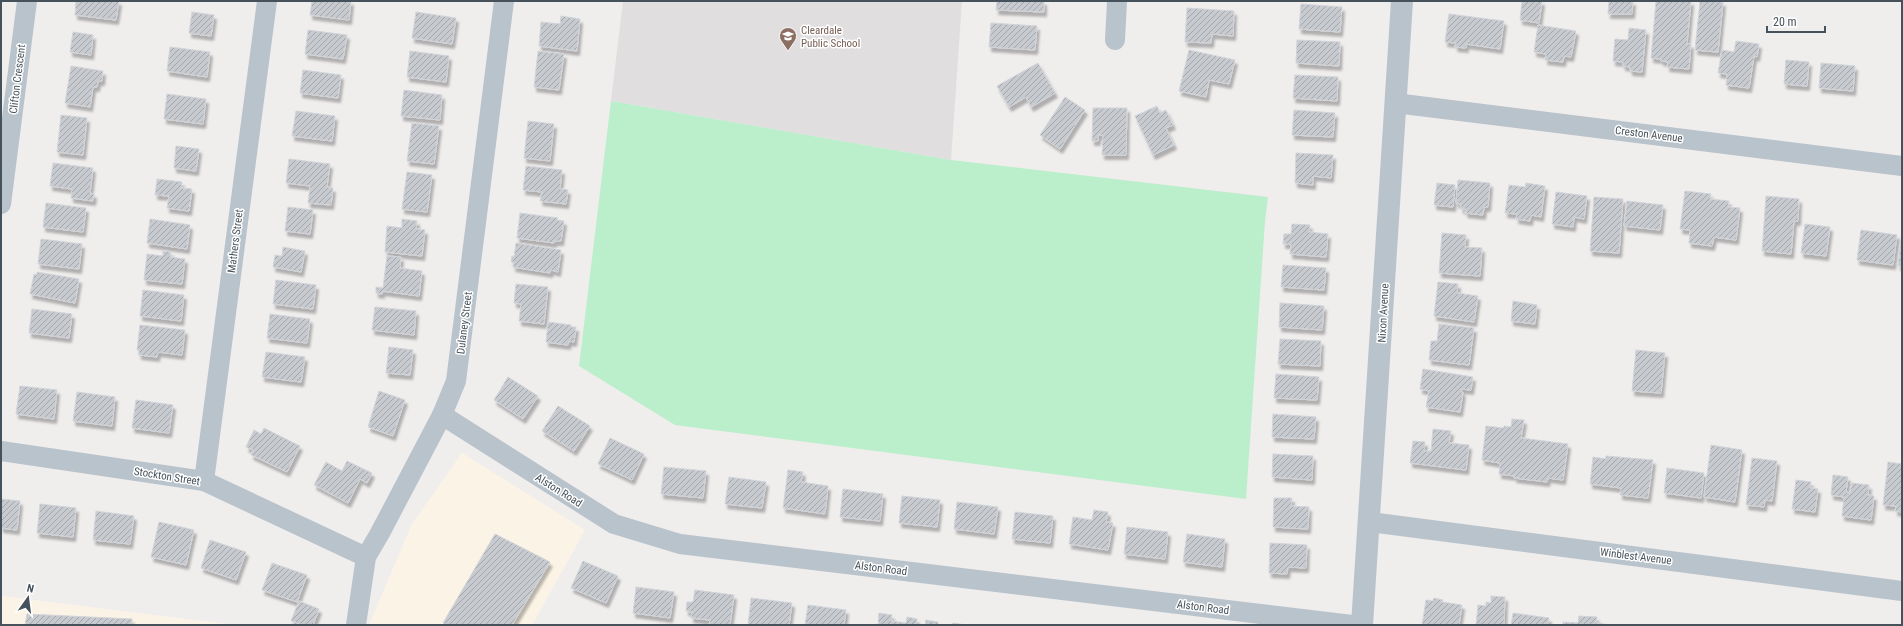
<svg xmlns="http://www.w3.org/2000/svg" width="1903" height="626" font-family="'Roboto Condensed',sans-serif">
<defs>
<pattern id="building-hatch" width="6" height="6" patternUnits="userSpaceOnUse"><rect width="6" height="6" fill="#c7cbd0"/><path d="M-1 1l2-2M0 6l6-6M5 7l2-2" fill="none" stroke="#a3a7ac"/></pattern>
<filter id="shadow"><feDropShadow dx="2.5" dy="4.5" stdDeviation="1" flood-color="#0004"/></filter>
</defs>
<rect width="100%" height="100%" fill="#f0eded"/>
<!-- commercial -->
<g fill="#fbf4e6">
<path d="M462,453l123,77 -53,95h-163l43,-101z"/>
<path d="M1,596l233,29h-233z"/>
</g>
<!-- education -->
<path fill="#e1dee0" d="M623,1h339l-11,159 -340,-59z"/>
<!-- park -->
<path fill="#bbeecb" d="M611,101l340,59 317,37 -3,24 -19,278 -571,-74 -96,-59z"/>
<!-- building -->
<g fill="url(#building-hatch)" stroke="#d1d4d9" filter="url(#shadow)">
<path d="M76,1h43l-3,19 -41,-5z"/>
<path d="M312,1h39l-2,19 -39,-5z"/>
<path d="M997,1h47v11l-48,-2z"/>
<path d="M1522,1h20l-3,22 -19,-3z"/>
<path d="M1609,1h24l-1,13h-24z"/>
<path d="M1656,1h35l-4,43h4l-2,25 -22,-2 1,-5 -7,-1v-2l-10,-1z"/>
<path d="M1700,1l23,1 -5,50 -23,-2z"/>
<path d="M1301,4l41,3 -2,25 -41,-3z"/>
<path d="M1187,8l47,3 -1,25 -21,-2 -1,9 -26,-1z"/>
<path d="M192,12l22,3 -3,21 -22,-3z"/>
<path d="M416,12l40,6 -4,26 -40,-6z"/>
<path d="M1449,14l55,7 -4,28 -34,-5v4l-11,-1 1,-4 -11,-1z"/>
<path d="M561,16l19,3 -3,32 -38,-5 2,-24 19,2z"/>
<path d="M991,23l46,3 -2,24 -46,-3z"/>
<path d="M1538,25l38,6 -5,26 -7,-1 -1,6 -18,-2 1,-6 -12,-2z"/>
<path d="M1629,28l17,2 -4,42 -12,-1v-4l-7,-1v-4l-10,-1 2,-22 13,1z"/>
<path d="M308,30l39,5 -4,24 -38,-5z"/>
<path d="M73,32l20,3 -2,20 -21,-3z"/>
<path d="M1297,40l43,2 -1,24 -43,-3z"/>
<path d="M1736,41l23,3 -2,13 -3,-1 -5,32 -23,-3 1,-11 -9,-1 4,-23 12,2z"/>
<path d="M170,47l40,5 -3,25 -40,-6z"/>
<path d="M1189,50l46,10 -6,24 -20,-4 -3,17 -27,-6z"/>
<path d="M410,51l39,5 -3,26 -39,-5z"/>
<path d="M538,51l26,3 -5,36 -25,-3z"/>
<path d="M1786,60l23,2 -2,24 -23,-2z"/>
<path d="M1038,63l17,30 -24,14 -5,-10 -17,10 -12,-21z"/>
<path d="M1821,63l34,3 -2,25 -34,-3z"/>
<path d="M71,66l32,5 -1,10h-4l-1,6h-4l-3,20 -25,-4z"/>
<path d="M303,70l38,5 -3,23 -38,-5z"/>
<path d="M1295,75l43,2 -1,24 -44,-3z"/>
<path d="M404,90l38,5 -2,25 -39,-4z"/>
<path d="M167,94l39,5 -3,25 -39,-5z"/>
<path d="M1065,97l20,13 -25,39 -20,-14z"/>
<path d="M1157,106l3,7 6,-3 7,15 -7,3 8,17 -21,10 -18,-39z"/>
<path d="M1093,108h34l-1,47h-24l1,-20h-5v6h-6z"/>
<path d="M1294,110l41,3 -2,24 -41,-2z"/>
<path d="M296,111l39,5 -3,25 -40,-5z"/>
<path d="M61,115l26,3 -4,37 -26,-3z"/>
<path d="M528,121l26,3 -4,37 -26,-3z"/>
<path d="M412,123l27,3 -5,38 -27,-3z"/>
<path d="M176,146l23,3 -3,22 -22,-3z"/>
<path d="M1296,153l37,2 -2,23 -18,-2v9l-18,-2z"/>
<path d="M289,159l41,5 -3,23 6,1 -2,17 -23,-2 2,-17 -24,-3z"/>
<path d="M53,163l40,5 -3,25 4,1 -1,7 -22,-3 1,-9 -22,-3z"/>
<path d="M526,166l36,4 -2,19 8,1 -2,14 -26,-3 2,-9 -19,-2z"/>
<path d="M407,172l25,3 -5,37 -25,-3z"/>
<path d="M157,179l25,3 -1,6 11,1 -3,22 -22,-3 2,-12 -14,-1z"/>
<path d="M1458,180l32,3 -2,24h-4l-1,8 -18,-2 1,-4h-5v-5l-5,-1z"/>
<path d="M1437,183l18,2 -2,22 -19,-2z"/>
<path d="M1526,183l19,3 -4,31 -10,-2 -1,6 -14,-2 1,-5 -12,-1 4,-28 16,2z"/>
<path d="M1685,191l26,3 -1,5 19,2 -1,6 12,1 -4,32 -22,-3 -2,9 -23,-3 1,-13 -10,-1z"/>
<path d="M1556,192l31,4 -3,23 -10,-2 -1,10 -21,-3z"/>
<path d="M1766,196l33,3 -1,22h-4l-3,33 -29,-3z"/>
<path d="M1594,197l29,2 -4,54 -29,-2z"/>
<path d="M1627,201l36,4 -3,25 -36,-4z"/>
<path d="M46,203l40,5 -3,24 -40,-5z"/>
<path d="M288,207l25,3 -3,24 -25,-3z"/>
<path d="M520,213l38,5 -1,2 7,1 -3,20h-7v2l-37,-5z"/>
<path d="M150,219l40,6 -3,24 -40,-6z"/>
<path d="M402,219l15,2 -1,8 9,1 -3,26 -37,-4 2,-26 15,2z"/>
<path d="M1292,224l18,1 -1,7 19,2 -2,23 -36,-3 1,-10h-8l1,-10h7z"/>
<path d="M1805,224l25,3 -4,29 -25,-3z"/>
<path d="M1861,230l36,5 -4,30 -36,-5z"/>
<path d="M1902,230v36h-4z"/>
<path d="M1442,233l24,2 -1,12 17,1 -2,28 -41,-3z"/>
<path d="M41,239l41,5 -3,25 -41,-5z"/>
<path d="M516,243l45,7 -3,22 -7,-2 -1,3 -37,-6 1,-5h-3l1,-6 2,1z"/>
<path d="M283,247l22,4 -4,21 -28,-5 2,-12 7,1z"/>
<path d="M163,251l8,1 -1,5 15,2 -3,25 -38,-4 3,-26 16,2z"/>
<path d="M387,256l14,1 -1,11 22,3 -3,25 -37,-5v3l-6,-1v-6l7,1z"/>
<path d="M1283,265l43,3 -2,22 -43,-3z"/>
<path d="M37,272l42,7 -4,24 -45,-9 4,-20 3,1z"/>
<path d="M276,280l40,5 -3,24 -40,-5z"/>
<path d="M1438,282l20,2 -1,9 21,3 -4,26 -40,-6z"/>
<path d="M516,284l32,3 -4,37 -25,-3 2,-17 -7,-1z"/>
<path d="M143,290l41,5 -3,26 -41,-5z"/>
<path d="M1513,301l24,4 -2,19 -24,-3z"/>
<path d="M1280,303l44,3 -2,24 -43,-3z"/>
<path d="M375,307l41,4 -2,24 -42,-5z"/>
<path d="M32,309l40,5 -3,24 -40,-5z"/>
<path d="M270,314l40,5 -3,24 -40,-5z"/>
<path d="M548,322l23,3v2h5l-2,15 -5,-1 -1,4 -22,-3z"/>
<path d="M1439,324l35,4 -5,37 -40,-5 2,-19h6z"/>
<path d="M140,325l45,5 -3,25 -24,-3 -1,5 -18,-2v-5h-2z"/>
<path d="M1280,339l41,2 -1,25 -42,-2z"/>
<path d="M389,347l24,3 -3,25 -24,-2z"/>
<path d="M1636,350l29,3 -4,40 -29,-2z"/>
<path d="M266,352l39,5 -4,25 -39,-5z"/>
<path d="M1423,369l50,8 -2,13 -10,-1v3h2l-3,20 -34,-5 3,-16 -9,-2z"/>
<path d="M1276,374l43,3 -2,23 -43,-2z"/>
<path d="M508,377l30,19 -15,23 -29,-19z"/>
<path d="M20,386l37,4 -3,29 -38,-5z"/>
<path d="M379,391l26,9 -12,36 -25,-9z"/>
<path d="M77,392l38,5 -3,29 -39,-5z"/>
<path d="M136,400l37,5 -4,28 -37,-5z"/>
<path d="M558,406l32,20 -16,25 -32,-20z"/>
<path d="M1273,414l43,3 -2,22 -42,-2z"/>
<path d="M1512,419l12,1 -3,18 47,6 -5,36 -15,-2 -1,4 -33,-4 1,-2 -16,-2 1,-11 -18,-3 4,-34 18,2v-2l7,1z"/>
<path d="M264,428l36,18 -13,26 -36,-17 2,-5 -7,-3 8,-17 7,4z"/>
<path d="M1433,429l18,2 -2,12 20,2 -3,25 -56,-7 3,-22 12,1 -1,9h7z"/>
<path d="M610,438l34,16 -12,26 -34,-16z"/>
<path d="M1711,445l31,5 -7,52 -31,-5z"/>
<path d="M1273,454l40,2 -1,24 -40,-3z"/>
<path d="M1606,456l47,4 -5,38 -28,-3 1,-7 -31,-4 3,-27 13,2z"/>
<path d="M1752,458l25,3 -5,40 -7,-1 -1,7 -18,-2z"/>
<path d="M347,461l25,12 -5,10 -7,-4 -12,24 -34,-18 12,-23 16,9z"/>
<path d="M1888,462l14,2v48l-7,-1 1,-5 -13,-1z"/>
<path d="M664,467l42,4 -3,27 -42,-4z"/>
<path d="M1667,468l37,5 -3,25 -37,-5z"/>
<path d="M788,470l15,2 -2,10 27,4 -3,28 -42,-6z"/>
<path d="M1833,475l15,2 -2,15 4,1 2,-10 17,2 -1,10 6,1 -3,24 -29,-4 2,-19 -13,-2z"/>
<path d="M729,477l37,5 -4,26 -37,-4z"/>
<path d="M1796,480l15,2 -1,6 8,1 -3,23 -23,-3z"/>
<path d="M843,489l40,5 -3,27 -40,-4z"/>
<path d="M902,496l38,4 -3,27 -38,-4z"/>
<path d="M1274,498h18l-1,8 18,1 -1,22 -35,-2z"/>
<path d="M1,499l19,2 -3,29 -16,-2z"/>
<path d="M957,502l41,5 -4,27 -40,-5z"/>
<path d="M40,504l36,4 -3,29 -36,-4z"/>
<path d="M1094,510l14,2 -2,10 7,1 -5,27 -39,-6 4,-27 19,3z"/>
<path d="M96,511l38,5 -4,28 -37,-4z"/>
<path d="M1015,512l38,4 -3,27 -38,-4z"/>
<path d="M159,522l35,8 -8,35 -35,-8z"/>
<path d="M1127,527l41,5 -3,27 -41,-5z"/>
<path d="M495,534l55,28 -38,63h-66l-3,-2z"/>
<path d="M1187,534l38,5 -3,28 -39,-5z"/>
<path d="M210,540l36,12 -10,28 -35,-12z"/>
<path d="M1270,543l37,2 -1,23 -18,-1 -1,7 -18,-1z"/>
<path d="M583,561l35,15 -12,27 -35,-15z"/>
<path d="M272,563l35,12 -10,27 -35,-12z"/>
<path d="M636,587l38,5 -4,26 -37,-5z"/>
<path d="M695,590l39,5 -4,30h-21l1,-5 -19,-2 1,-6 -6,-1 1,-9h6z"/>
<path d="M1491,596l14,1 -1,28h-28l2,-20 8,1v-4l5,1z"/>
<path d="M751,598l41,5 -3,22h-41z"/>
<path d="M1434,598l9,2 -1,2 20,3 -3,20h-37l4,-25 7,1z"/>
<path d="M299,601l20,8 -6,16h-10l-12,-4z"/>
<path d="M808,605l38,5 -2,15h-39z"/>
<path d="M879,613l13,2 -1,6 15,2 1,-6 10,2 -1,6h-40h2z"/>
<path d="M1513,613l36,5 -1,7h-37z"/>
<path d="M27,614l105,5v6h-107z"/>
<path d="M1579,616l18,1 -1,6 15,2h-48v-3l15,1z"/>
<path d="M926,620l12,2v3h-13z"/>
<path d="M953,623l13,2h-14z"/>
</g>
<g fill="none" stroke-linecap="round" stroke-linejoin="round">
<!-- minor -->
<g stroke="#b9c3cb" stroke-width="20">
<path d="M1115,40l2,-39"/>
<path d="M1395,103l507,63"/>
<path d="M1,204l26,-203"/>
<path d="M442,415l172,109 66,20 672,81"/>
<path d="M1,451l203,30 162,76"/>
<path d="M204,481l63,-480"/>
<path d="M1370,522l532,69"/>
<path d="M356,625l10,-68 14,-24 62,-118 14,-34 48,-380"/>
</g>
<!-- tertiary -->
<path stroke="#b9c3cb" stroke-width="22" d="M1362,625l40,-624"/>
</g>
<!-- icons -->
<defs>
<symbol id="school-pin" viewBox="-11 -11 22 30"><path d="M0 17L-7.5 6A9.5 9.5 0 1 1 7.5 6Z" fill="#8d6e63" stroke="#fff"/><path d="M0-5L7-2L0 1L-7-2ZM-4 1L0 2.5L4 1V4Q0 6-4 4Z" fill="#fff"/></symbol>
</defs>
<g fill-rule="evenodd">
<use href="#school-pin" x="778" y="26" width="20" height="27"/>
</g>
<g text-anchor="middle" stroke-width="3" stroke-linejoin="round" paint-order="stroke">
<!-- education labels -->
<g font-size="11" fill="#785e54" stroke="#fff" text-anchor="start">
<text x="801" y="34">Cleardale<tspan x="801" dy="13">Public School</tspan></text>
</g>
<!-- street labels -->
<g font-size="11" fill="#46525b" stroke="#fff">
<text transform="translate(17 79) rotate(-83)" y="4">Clifton Crescent</text>
<text transform="translate(1649 134) rotate(7)" y="4">Creston Avenue</text>
<text transform="translate(235 241) rotate(-83)" y="4">Mathers Street</text>
<text transform="translate(1383 313) rotate(-87)" y="4">Nixon Avenue</text>
<text transform="translate(464 323) rotate(-83)" y="4">Dulaney Street</text>
<text transform="translate(167 476) rotate(9)" y="4">Stockton Street</text>
<text transform="translate(559 490) rotate(32)" y="4">Alston Road</text>
<text transform="translate(1636 556) rotate(7)" y="4">Winblest Avenue</text>
<text transform="translate(881 568) rotate(7)" y="4">Alston Road</text>
<text transform="translate(1203 607) rotate(7)" y="4">Alston Road</text>
</g>
</g>
<!-- border -->
<rect width="1903" height="626" fill="none" stroke="#46525b" stroke-width="4"/>
<!-- north arrow -->
<g transform="translate(28 598) rotate(14)" stroke="#ffffff" stroke-width="3" paint-order="stroke">
<path d="M0-3L7 15L0 10L-7 15Z" fill="#46525b"/>
<text y="-6" font-size="11" font-weight="bold" text-anchor="middle" fill="#46525b">N</text>
</g>
<!-- scale -->
<path d="M1767 26v6h58v-6" fill="none" stroke="#46525b" stroke-width="2"/>
<text x="1773" y="26" font-size="12" fill="#46525b" stroke="#ffffff" stroke-width="3" paint-order="stroke">20 m</text>
</svg>
